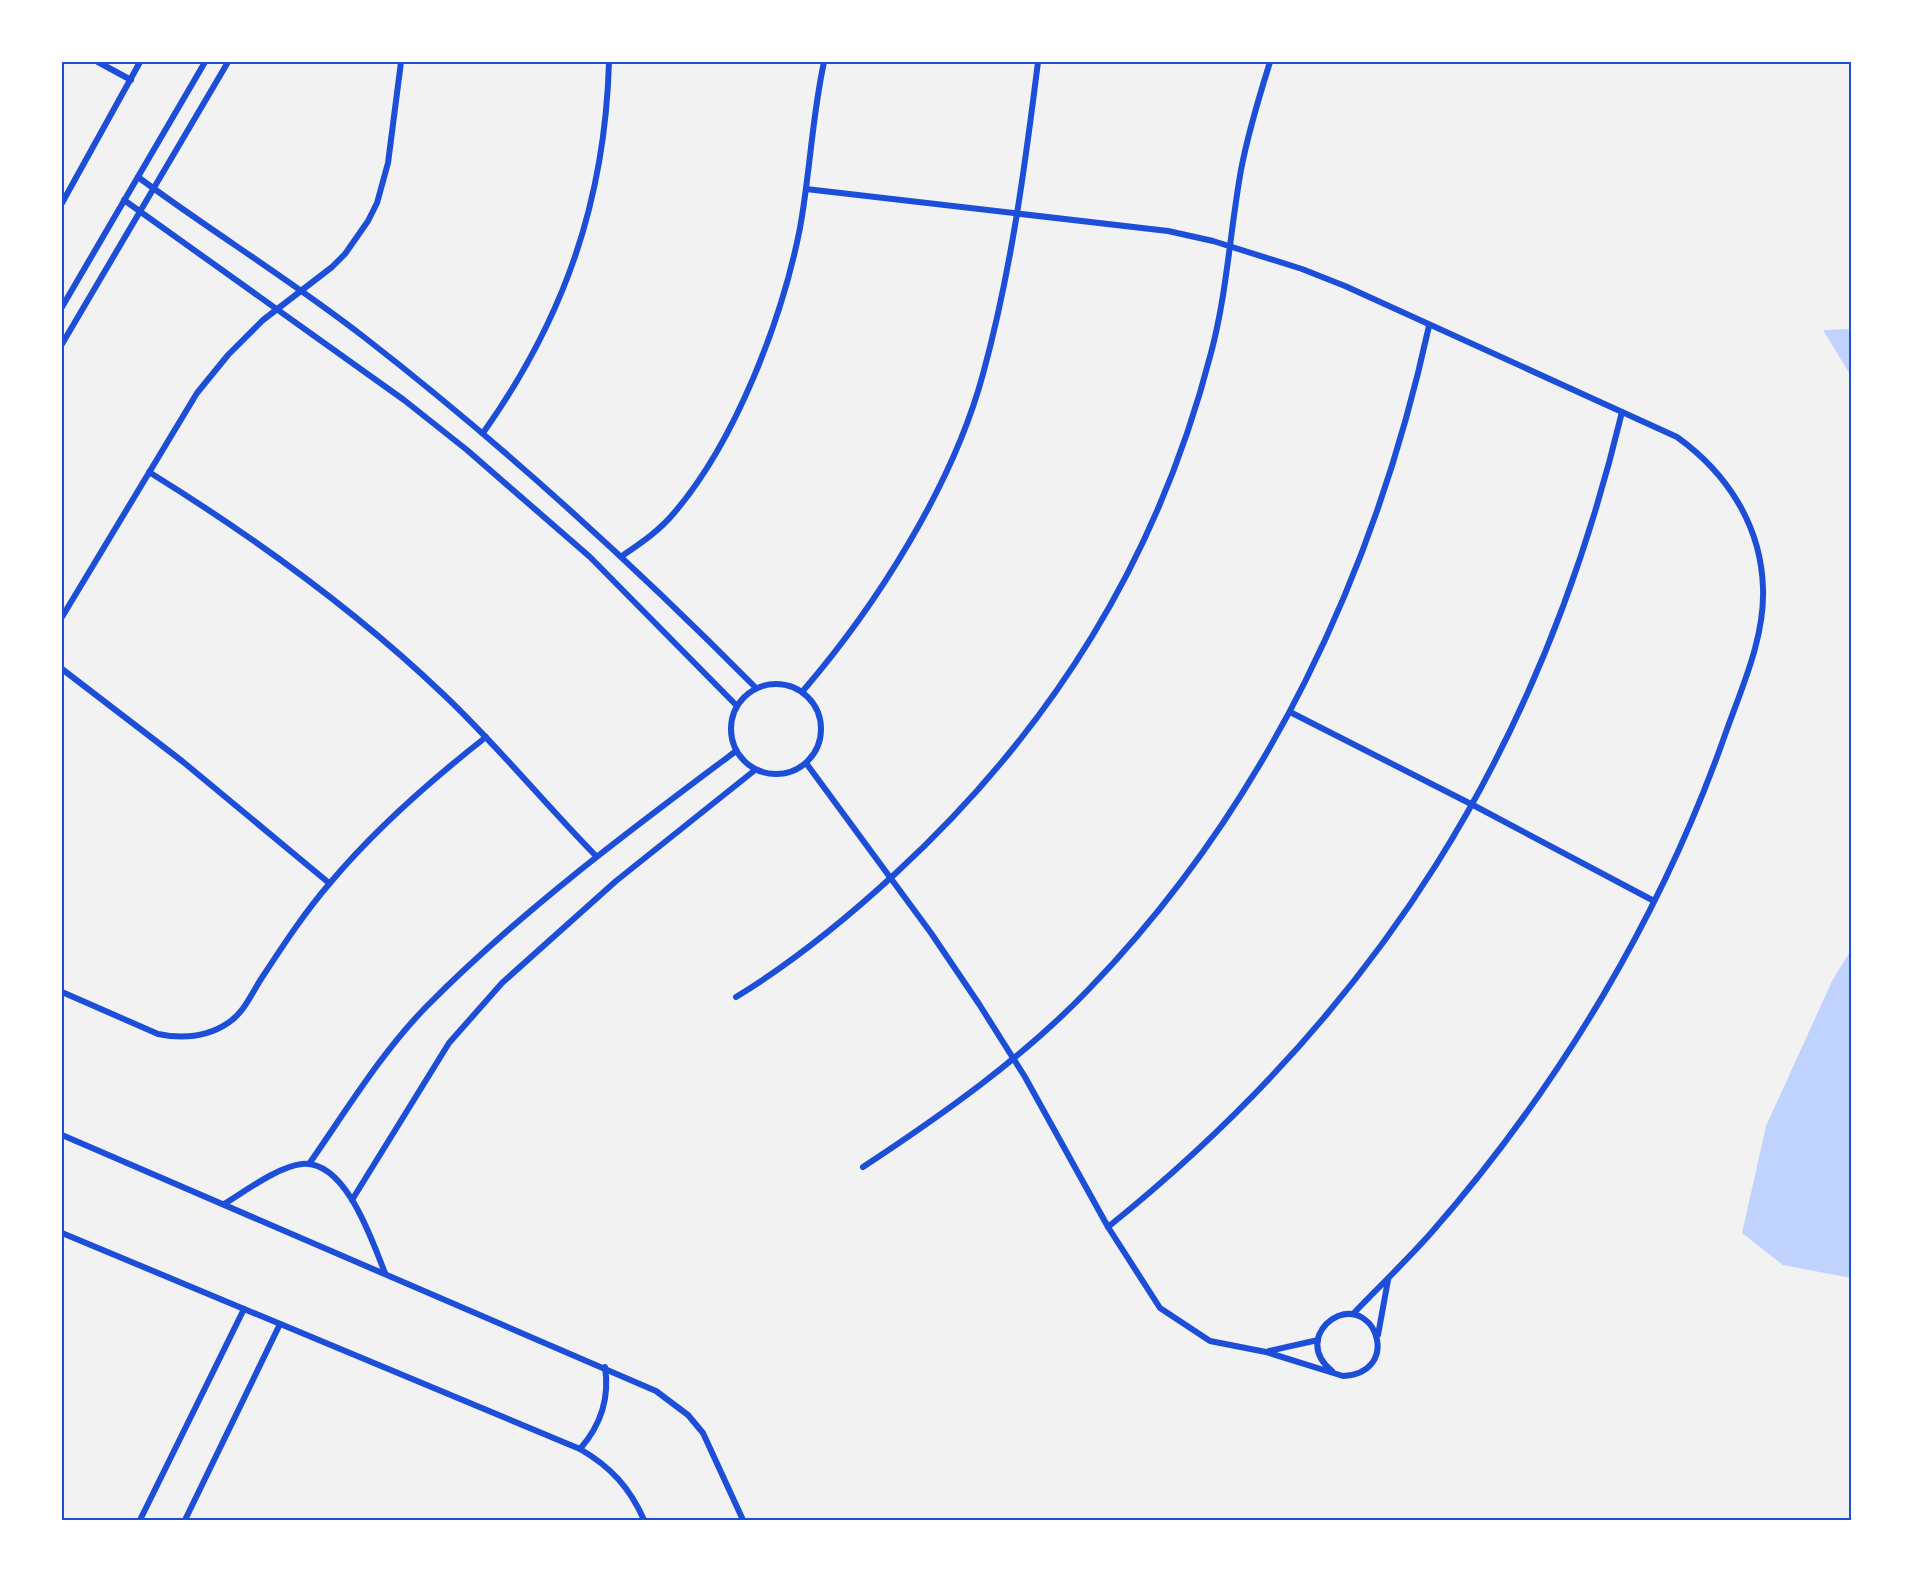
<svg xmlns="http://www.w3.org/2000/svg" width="1913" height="1582" font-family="'Times New Roman',serif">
<rect width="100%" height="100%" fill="#f2f2f2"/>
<!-- water -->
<g fill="#bfd3fe">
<path d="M1851,329h1l-1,47 -28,-46z"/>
<path d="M1851,950v328l-68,-13 -41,-32 24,-107 67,-147z"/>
</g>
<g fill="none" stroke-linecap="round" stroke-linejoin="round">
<!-- minor -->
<g stroke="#1d4ed8" stroke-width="6">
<path d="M98,62l33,18"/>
<path d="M138,177c74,55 153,103 226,160 139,108 268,226 392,351"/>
<path d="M806,189l362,42 45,10 89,28 43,17 332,151c50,36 84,88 86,151 2,49 -21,99 -37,144 -64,183 -167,355 -295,501 -25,28 -52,54 -78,81"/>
<path d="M124,200l280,200 63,50 123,107 147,149"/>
<path d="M62,203l78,-141"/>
<path d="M62,307l143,-245"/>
<path d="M62,344l166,-282"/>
<path d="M483,433c81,-114 122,-232 126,-371"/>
<path d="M149,472c105,65 204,136 294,222 54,51 101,109 153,162"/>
<path d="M622,556c19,-13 37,-25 52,-43 61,-71 108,-193 126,-285 10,-55 12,-111 24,-166"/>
<path d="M62,617l135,-224 31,-38 35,-35 69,-53 13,-13 23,-33 9,-18 11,-40 13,-101"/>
<path d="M62,669l120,92 147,122"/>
<circle cx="776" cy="729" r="45"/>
<path d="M802,692c75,-87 151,-207 181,-318 28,-102 42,-208 55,-312"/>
<path d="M1290,712l183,93 181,96"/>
<path d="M806,763l125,170 48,71 46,73 83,150 52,81 50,33 56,11 77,24c57,-3 35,-75 -5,-60 -9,4 -15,10 -19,19 -5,15 2,27 13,36"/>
<path d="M62,992l96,42c24,5 49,3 70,-11 17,-11 24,-31 35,-47 21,-32 42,-64 67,-93 46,-55 100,-102 156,-146"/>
<path d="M736,997c59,-36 109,-77 160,-124 156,-144 262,-314 315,-520 16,-60 19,-122 30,-183 7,-37 18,-73 29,-108"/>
<path d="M62,1135l594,256 32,24 15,18 40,87"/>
<path d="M309,1164c37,-53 72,-111 117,-157 95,-96 203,-176 310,-256"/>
<path d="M863,1167c79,-52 160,-109 226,-178 177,-183 286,-416 340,-663"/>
<path d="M352,1200l97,-157 53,-60 114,-102 139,-111"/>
<path d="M224,1204c20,-12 55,-38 78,-40 44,-4 70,77 83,109"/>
<path d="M1108,1227c271,-218 433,-477 514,-815"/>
<path d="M62,1233l518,216c31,18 50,39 64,71"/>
<path d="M1378,1335l10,-55"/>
<path d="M1269,1351l49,-11"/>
<path d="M580,1449c21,-24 30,-50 25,-82"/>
<path d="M140,1520l104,-211"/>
<path d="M185,1520l95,-196"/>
</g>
</g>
<!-- border -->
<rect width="1913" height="1582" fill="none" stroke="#ffffff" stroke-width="126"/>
<rect x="63" y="63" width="1787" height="1456" fill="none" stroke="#1d4ed8" stroke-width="2"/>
</svg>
